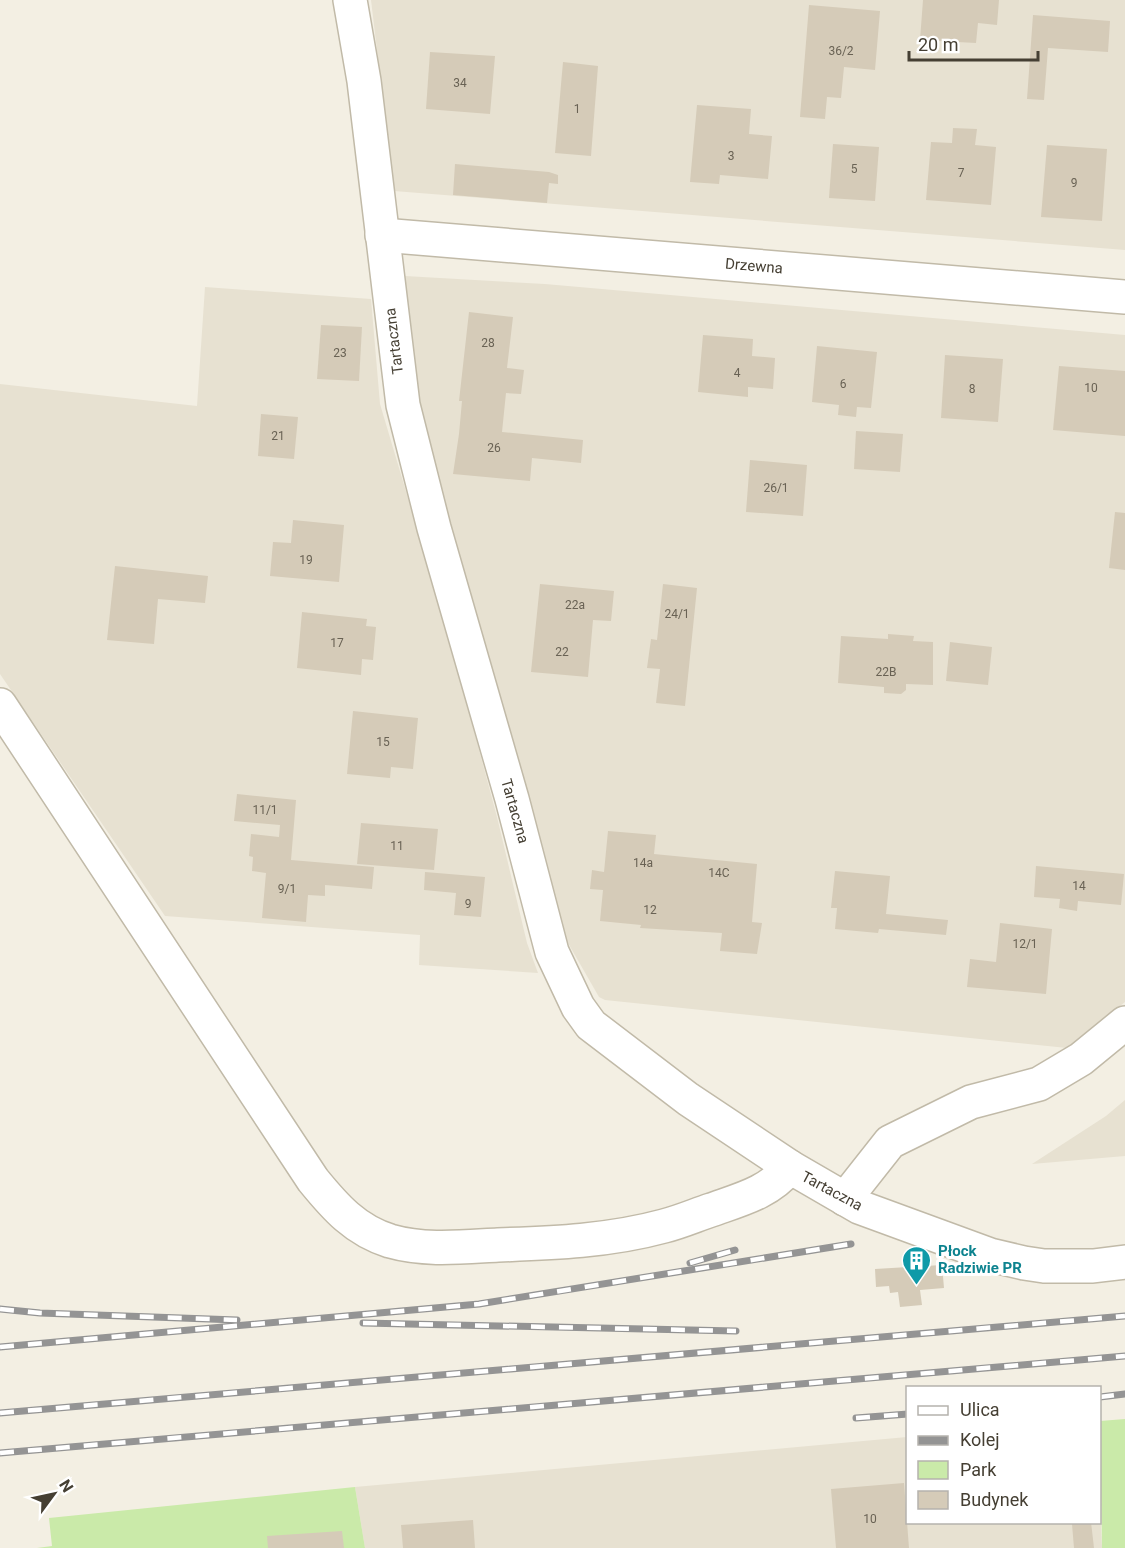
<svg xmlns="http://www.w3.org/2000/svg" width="1125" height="1548" font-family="Roboto,sans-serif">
<rect width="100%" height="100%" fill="#f3efe3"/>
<!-- residential -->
<g fill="#e7e1d1">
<path d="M371,0h754v250l-731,-59z"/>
<path d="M405,276l140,8 580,51v667l-58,46 -462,-48 -6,-3 -35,-61 -142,-512z"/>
<path d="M205,287l166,12 9,105 66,222 51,191 30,126 11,30 -119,-8 1,-30 -255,-19 -165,-242v-290l197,22z"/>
<path d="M1125,1100v56l-93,8 74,-48z"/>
<path d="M907,1437l1,85h192v-13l2,39h-737l-10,-61z"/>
</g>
<!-- green -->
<g fill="#caeaa9">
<path d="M1125,1419v129h-23l-2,-127z"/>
<path d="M355,1487l10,61h-328l15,-2 -3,-28z"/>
</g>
<!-- building -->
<g fill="#d5cbb8">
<path d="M923,0h76l-2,25 -19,-2 -2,20 -56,-3z"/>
<path d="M809,5l71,6 -5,59 -31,-3 -3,31 -14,-1 -2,22 -25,-2z"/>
<path d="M1033,15l77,6 -2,31 -60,-4 -4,52 -17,-1z"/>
<path d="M430,52l65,4 -5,58 -64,-5z"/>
<path d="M563,62l35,4 -7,90 -36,-3z"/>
<path d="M697,105l54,4 -2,25 23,2 -4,43 -48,-4 -1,9 -29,-2z"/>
<path d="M953,128l24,1 -2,16 21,2 -5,58 -65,-5 5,-58 21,1z"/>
<path d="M833,144l46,3 -4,54 -46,-3z"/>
<path d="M1047,145l60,4 -5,72 -61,-4z"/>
<path d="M455,164l94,8 9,3v9l-9,-1 -2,20 -94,-8z"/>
<path d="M469,312l44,5 -6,51 17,2 -3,24 -15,-1 -4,39 81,8 -2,23 -49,-5 -2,23 -77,-7 6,-40 3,-33h-3z"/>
<path d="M321,325l41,2 -3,54 -42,-2z"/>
<path d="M703,335l50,4 -1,17 23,2 -2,31 -25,-2v10l-50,-5z"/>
<path d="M817,346l60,6 -6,56 -14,-1 -1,10 -18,-2 1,-10 -27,-3z"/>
<path d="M945,355l58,4 -5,63 -57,-4z"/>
<path d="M1059,366l66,5v65l-72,-6z"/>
<path d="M261,414l37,3 -4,42 -36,-3z"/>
<path d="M856,431l47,3 -3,38 -46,-3z"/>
<path d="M750,460l57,5 -4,51 -57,-4z"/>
<path d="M1115,512l10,1v57l-16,-2z"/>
<path d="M293,520l51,5 -5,57 -69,-6 3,-34 18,1z"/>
<path d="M115,566l93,10 -3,27 -47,-4 -4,45 -47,-4z"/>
<path d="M540,584l74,7 -3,30 -18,-1 -5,57 -57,-5z"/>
<path d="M663,584l34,4 -12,118 -29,-3 4,-34 -13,-1 4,-29 6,1z"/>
<path d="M302,612l65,7 -1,7 10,1 -3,33 -11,-1 -1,16 -64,-7z"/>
<path d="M888,634l26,2 -1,5 20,1v43l-27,-1v6l-5,4 -17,-1v-6l-46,-4 3,-47 47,3z"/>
<path d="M950,642l42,5 -4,38 -42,-4z"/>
<path d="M353,711l65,7 -5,51 -22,-2 -1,11 -43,-4z"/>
<path d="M237,794l59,6 -5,60 83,7 -2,22 -47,-4v11l-17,-1 -2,27 -44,-4 4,-45 -14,-2 1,-14 -4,-1 2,-22 28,3 1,-12 -46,-4z"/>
<path d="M361,823l77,6 -4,41 -77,-6z"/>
<path d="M608,831l48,4 -2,19 103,10 -5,58 10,1 -5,31 -37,-3 2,-18 -82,-5 1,-3 -41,-4 3,-31 -13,-1 2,-19 12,2z"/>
<path d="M1036,866l88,8 -3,31 -43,-4 -1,10 -18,-3 1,-9 -26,-2z"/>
<path d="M835,871l55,5 -4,38 62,6 -2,15 -67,-6 -1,4 -43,-4 2,-21h-6z"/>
<path d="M425,872l60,5 -4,40 -27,-2 2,-22 -32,-3z"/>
<path d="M1000,923l52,6 -6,65 -79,-7 3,-28 26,3z"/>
<path d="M942,1265l2,23 -24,2 2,15 -22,2 -2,-15 -8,1 -1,-7 -13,1 -1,-18z"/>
<path d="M904,1483l5,65h-73l-5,-59z"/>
<path d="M473,1520l2,28h-72l-2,-23z"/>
<path d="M1091,1522l3,26h-20l-2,-24z"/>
<path d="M342,1531l2,17h-76l-1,-12z"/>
</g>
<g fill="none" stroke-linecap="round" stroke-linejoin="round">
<defs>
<g id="street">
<path d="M350,0l14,81 39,324 31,123 78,271 40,153 26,55 13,18 97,74 102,68 69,40 131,48 34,8 20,3h49l32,-4"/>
<path d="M382,235l743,62"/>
<path d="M0,705l313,475c22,27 42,50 77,61 35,10 71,6 108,4 56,-2 111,-4 166,-19 16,-4 32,-11 47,-16 31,-11 57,-17 79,-43"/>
<path d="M845,1199l45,-57 81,-40 68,-18 42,-25 44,-36"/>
</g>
</defs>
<!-- street casing -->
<use href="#street" stroke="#c1baa8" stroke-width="36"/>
<!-- street -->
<use href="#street" stroke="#fff" stroke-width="33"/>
<defs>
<g id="rail">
<path d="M690,1263l45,-13"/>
<path d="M0,1309l40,4 197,7"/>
<path d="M363,1323l373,8"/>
<path d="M0,1347l479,-43 372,-60"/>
<path d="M1100,1397l25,-3"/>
<path d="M0,1413l1125,-97"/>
<path d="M856,1418l52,-4"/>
<path d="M0,1453l1125,-97"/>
</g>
</defs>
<!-- rail casing -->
<use href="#rail" stroke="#949494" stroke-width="7"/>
<!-- rail -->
<use href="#rail" stroke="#fff" stroke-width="4.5" stroke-dasharray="14" stroke-linecap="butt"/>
</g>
<!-- icons -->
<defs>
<symbol id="building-pin" viewBox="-11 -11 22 30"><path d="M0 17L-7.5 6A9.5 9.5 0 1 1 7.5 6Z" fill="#0f9aa8" stroke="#fff"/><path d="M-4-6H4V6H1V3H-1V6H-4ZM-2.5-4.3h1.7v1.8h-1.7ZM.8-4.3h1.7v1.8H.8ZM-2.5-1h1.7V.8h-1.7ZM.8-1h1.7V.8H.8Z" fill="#fff"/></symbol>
</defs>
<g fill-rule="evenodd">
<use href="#building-pin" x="900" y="1244" width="33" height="45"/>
</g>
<g text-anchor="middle" stroke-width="6" stroke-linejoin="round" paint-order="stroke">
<!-- number labels -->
<g font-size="12" fill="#696254">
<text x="841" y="55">36/2</text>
<text x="460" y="87">34</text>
<text x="577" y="113">1</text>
<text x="731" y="160">3</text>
<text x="854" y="173">5</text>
<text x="961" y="177">7</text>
<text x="1074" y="187">9</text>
<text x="488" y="347">28</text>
<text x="340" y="357">23</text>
<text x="737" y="377">4</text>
<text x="843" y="388">6</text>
<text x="1091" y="392">10</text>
<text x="972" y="393">8</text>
<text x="278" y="440">21</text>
<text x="494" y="452">26</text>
<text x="776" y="492">26/1</text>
<text x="306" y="564">19</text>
<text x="575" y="609">22a</text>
<text x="677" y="618">24/1</text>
<text x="337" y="647">17</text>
<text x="562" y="656">22</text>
<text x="886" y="676">22B</text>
<text x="383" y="746">15</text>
<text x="265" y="814">11/1</text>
<text x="397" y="850">11</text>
<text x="643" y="867">14a</text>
<text x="719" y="877">14C</text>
<text x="1079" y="890">14</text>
<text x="287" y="893">9/1</text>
<text x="468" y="908">9</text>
<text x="650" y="914">12</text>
<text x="1025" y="948">12/1</text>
<text x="870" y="1523">10</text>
</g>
<!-- street labels -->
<g font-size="15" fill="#453f33" stroke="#fff">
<text transform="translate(754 266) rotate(5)" y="5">Drzewna</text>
<text transform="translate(394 341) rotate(-97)" y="5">Tartaczna</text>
<text transform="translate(515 811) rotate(74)" y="5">Tartaczna</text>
<text transform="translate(832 1191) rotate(28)" y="5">Tartaczna</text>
</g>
<!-- culture labels -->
<g font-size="15" font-weight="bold" fill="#0d838f" stroke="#fff" text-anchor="start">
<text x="938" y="1256">Płock<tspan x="938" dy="17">Radziwie PR</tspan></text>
</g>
</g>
<!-- legend -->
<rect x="906" y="1386" width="195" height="138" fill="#ffffff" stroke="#b5b2ad" stroke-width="1.5"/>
<rect x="918" y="1406" width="30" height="9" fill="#ffffff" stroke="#b5b2ad" stroke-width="1.5"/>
<text x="960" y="1416" font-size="18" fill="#453f33">Ulica</text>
<rect x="918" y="1436" width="30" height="9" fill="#949494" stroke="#b5b2ad" stroke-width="1.5"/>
<text x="960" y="1446" font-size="18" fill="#453f33">Kolej</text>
<rect x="918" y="1461" width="30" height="18" fill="#caeaa9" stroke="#b5b2ad" stroke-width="1.5"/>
<text x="960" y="1476" font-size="18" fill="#453f33">Park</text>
<rect x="918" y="1491" width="30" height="18" fill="#d5cbb8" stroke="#b5b2ad" stroke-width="1.5"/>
<text x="960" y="1506" font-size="18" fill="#453f33">Budynek</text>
<!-- north arrow -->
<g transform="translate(54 1494) rotate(57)" stroke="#ffffff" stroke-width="4.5" paint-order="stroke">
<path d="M0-4.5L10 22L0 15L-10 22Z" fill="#453f33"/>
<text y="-9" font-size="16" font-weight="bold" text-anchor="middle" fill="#453f33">N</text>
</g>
<!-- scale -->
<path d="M909 51v9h129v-9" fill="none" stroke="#453f33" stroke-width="3"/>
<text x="918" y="51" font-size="18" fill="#453f33" stroke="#ffffff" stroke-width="4.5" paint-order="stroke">20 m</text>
</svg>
